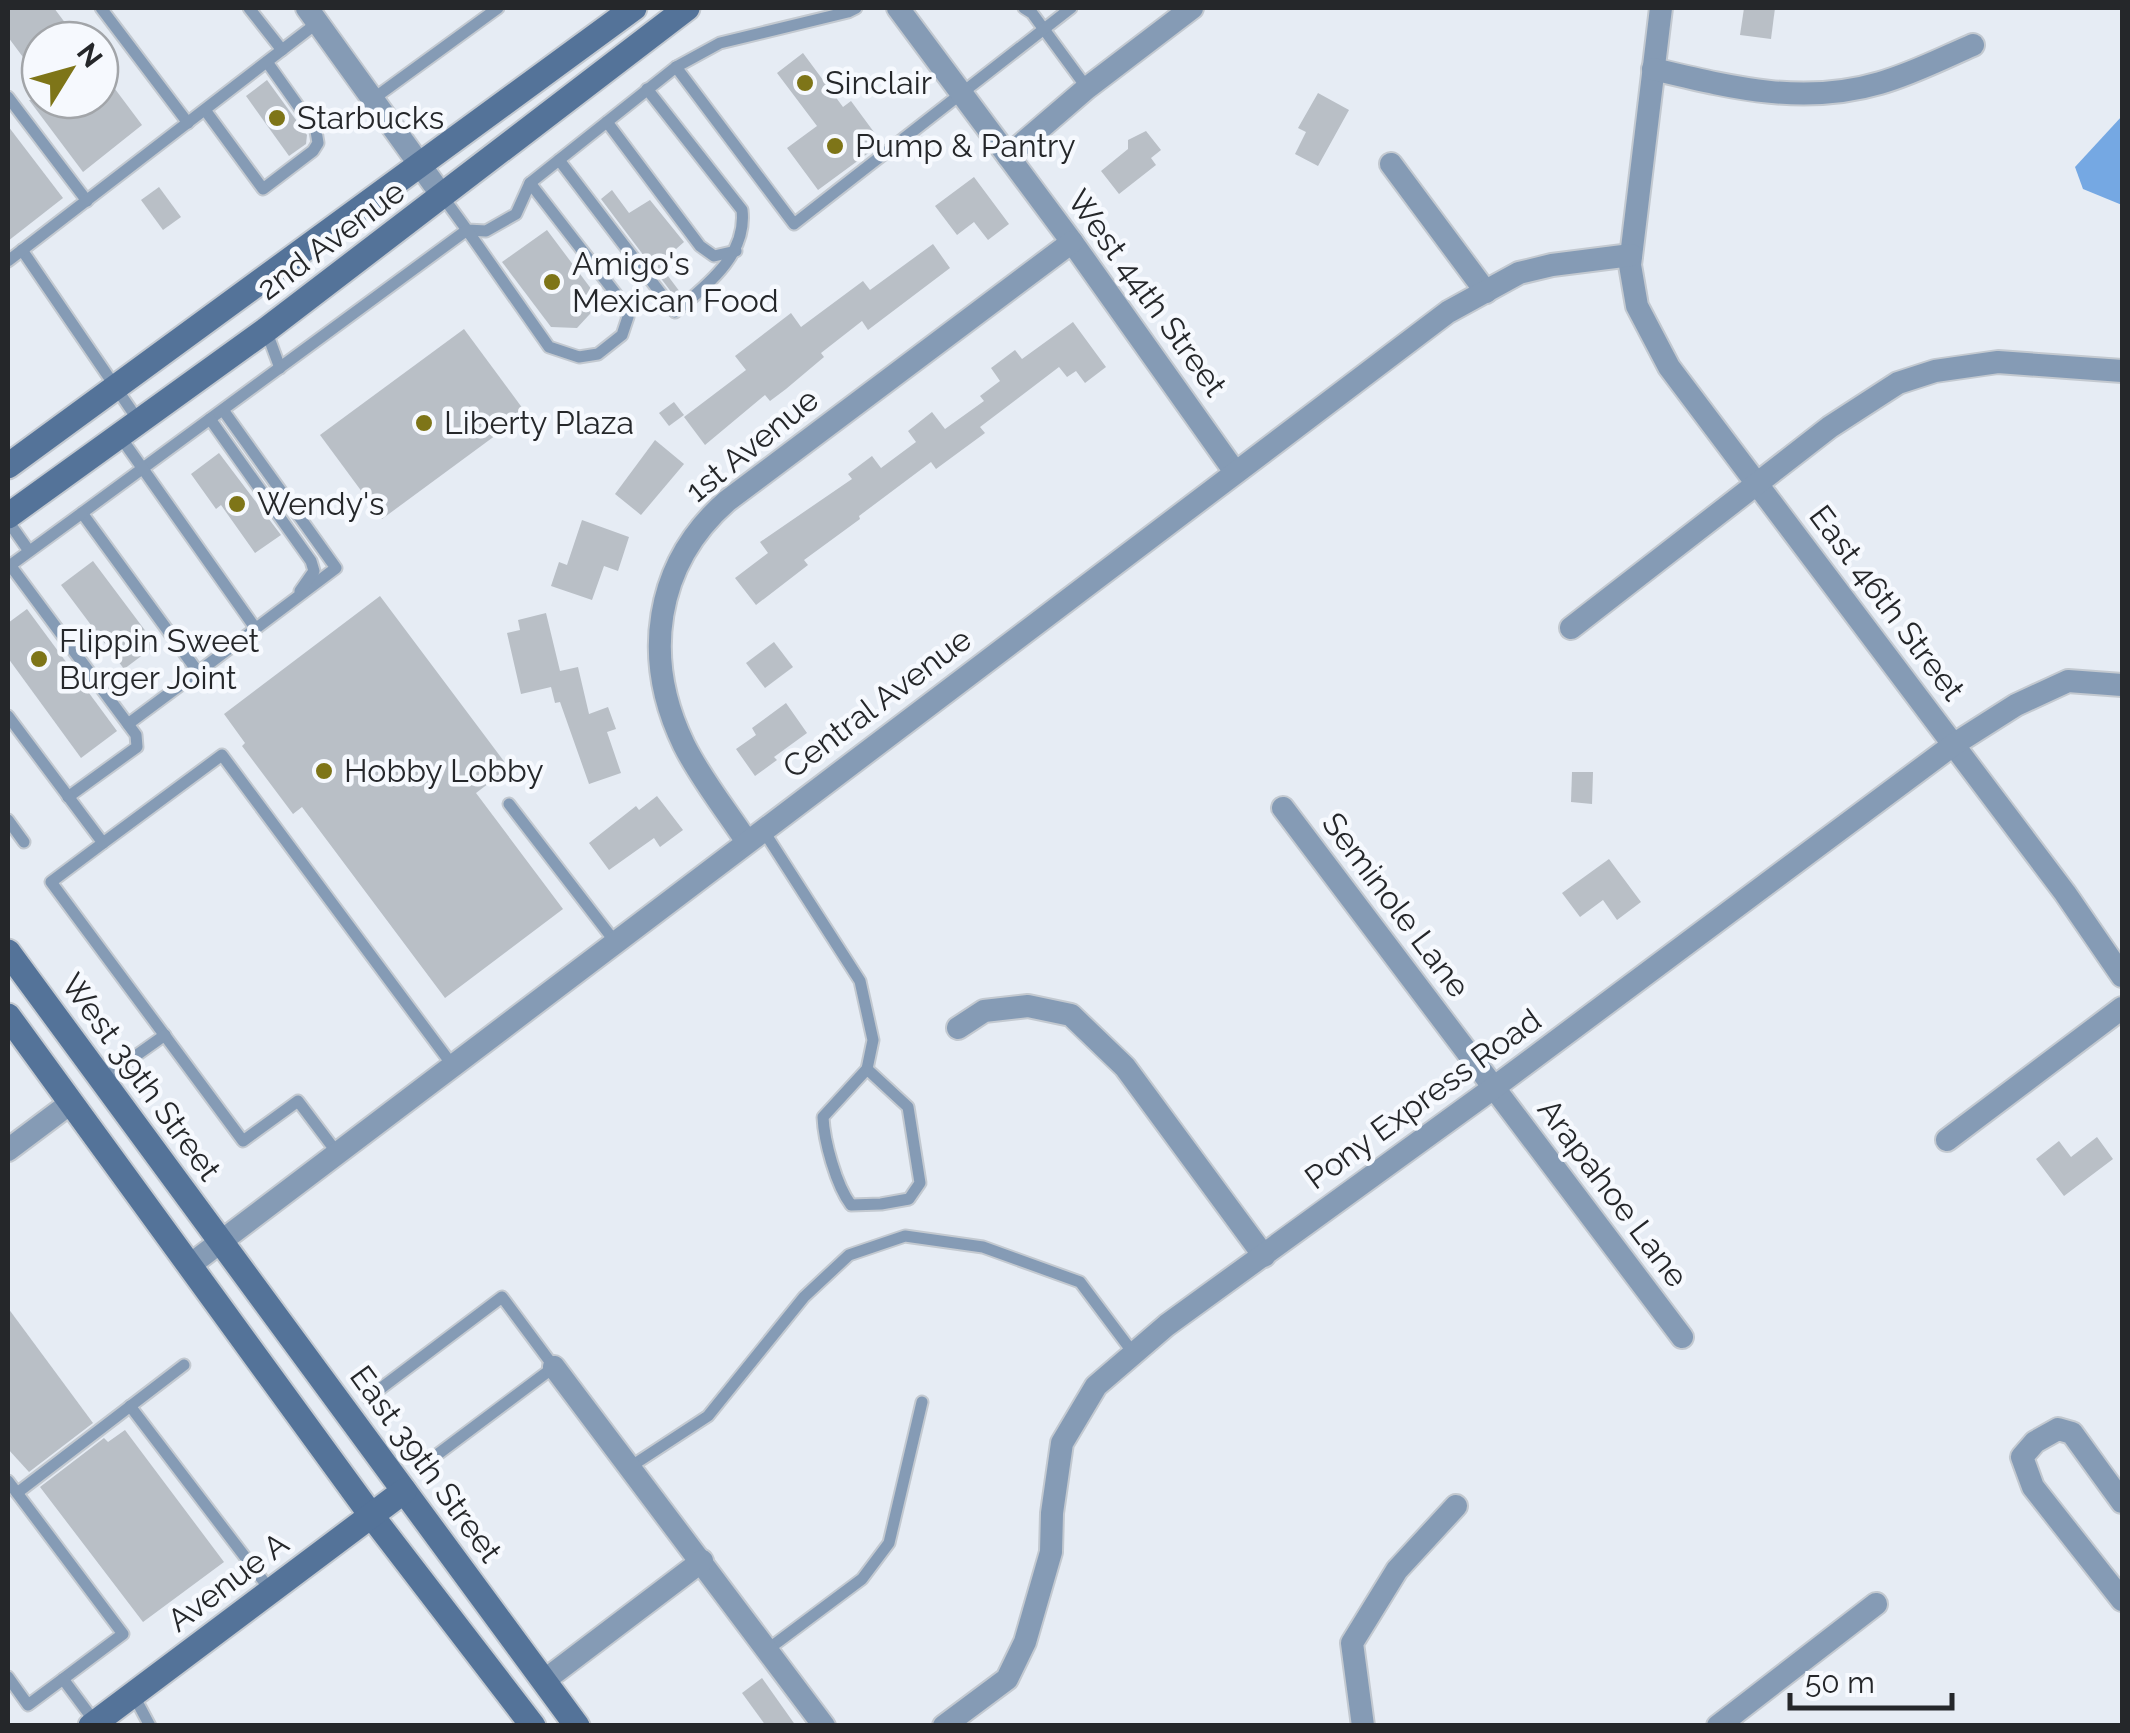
<svg xmlns="http://www.w3.org/2000/svg" width="2130" height="1733" font-family="Raleway,sans-serif">
<rect width="100%" height="100%" fill="#e6ecf4"/>
<!-- water -->
<path fill="#75a8e3" d="M2122,116v89l-39,-16 -8,-22z"/>
<!-- building -->
<g fill="#b9bfc6">
<path d="M8,8h46l24,32h-38v40l-32,-43z"/>
<path d="M1744,8h31l-4,31 -31,-4z"/>
<path d="M803,53l40,54 8,-6 31,42 -64,47 -31,-42 30,-22 -40,-53z"/>
<path d="M100,69l42,56 -59,47 -54,-72h71z"/>
<path d="M267,80l40,55 -1,9 -17,12 -43,-60z"/>
<path d="M1318,93l31,17 -31,56 -23,-12 11,-22 -8,-4z"/>
<path d="M8,126l55,72 -55,43z"/>
<path d="M1146,131l15,19 -10,8 5,7 -37,29 -18,-23 27,-22v-9z"/>
<path d="M974,177l35,47 -21,16 -14,-18 -17,13 -22,-29z"/>
<path d="M159,187l22,30 -18,13 -22,-30z"/>
<path d="M612,190l17,23 21,-13 34,42 -25,22 21,28 -5,5 -74,-98z"/>
<path d="M547,230l54,72 -24,26 -26,-1 -49,-65z"/>
<path d="M933,244l17,24 -82,62 -6,-9 -41,32 3,4 -38,32 -16,12 -5,-6 -60,50 -21,-28 62,-47 -11,-14 56,-43 10,14 62,-46 7,9z"/>
<path d="M1073,322l33,45 -21,16 -9,-12 -9,6 -8,-10 -79,60 5,6 -49,36 -5,-7 -72,54 1,3 -56,41 4,5 -52,40 -21,-27 33,-25 -8,-11 92,-63 -4,-5 24,-18 9,12 35,-26 -8,-11 24,-19 13,17 39,-28 -4,-5 20,-15 -9,-13 24,-18 7,9z"/>
<path d="M464,329l62,84 -144,106 -62,-84z"/>
<path d="M674,402l10,13 -15,11 -10,-13z"/>
<path d="M655,440l29,24 -43,51 -26,-21z"/>
<path d="M219,453l62,82 -26,18 -34,-48 -5,4 -25,-35z"/>
<path d="M582,520l47,17 -11,34 -14,-5 -12,34 -41,-14 8,-24 8,3z"/>
<path d="M93,561l63,84 -32,24 -63,-84z"/>
<path d="M380,596l129,172 -33,25 87,116 -118,89 -143,-191 -9,7 -51,-68 3,-3 -21,-29z"/>
<path d="M27,609l90,122 -36,27 -73,-100v-35z"/>
<path d="M546,613l14,58 18,-4 11,47 19,-7 8,22 -9,3 14,41 -32,11 -29,-82 -5,1 -4,-16 -30,7 -14,-61 13,-3 -2,-10z"/>
<path d="M774,642l19,25 -28,21 -19,-25z"/>
<path d="M786,703l21,30 -33,24 3,3 -22,16 -19,-27 20,-14 -4,-7z"/>
<path d="M1572,772h21l-1,32 -21,-2z"/>
<path d="M657,796l26,34 -23,17 -6,-9 -45,32 -20,-27 47,-37 3,4z"/>
<path d="M1609,859l32,43 -24,18 -14,-20 -23,17 -18,-24z"/>
<path d="M2097,1137l16,22 -49,37 -28,-37 23,-18 12,16z"/>
<path d="M8,1308l85,115 -64,49 -21,-23z"/>
<path d="M125,1430l99,132 -81,60 -103,-135 64,-49 4,4z"/>
<path d="M762,1678l34,48h-30l-24,-33z"/>
</g>
<g fill="none" stroke-linecap="round" stroke-linejoin="round">
<defs>
<g id="lane">
<path d="M101,8l87,115"/>
<path d="M249,8l33,42"/>
<path d="M1024,8l8,5 55,75"/>
<path d="M676,67l118,157 277,-216"/>
<path d="M8,97l79,104"/>
<path d="M373,99l125,-91"/>
<path d="M205,110l58,79 50,-38 5,-8 -2,-12 -49,-69"/>
<path d="M607,122l93,124 14,10 22,-5"/>
<path d="M559,160l116,152 7,-6c30,-25 65,-54 60,-96l-95,-121"/>
<path d="M443,197l24,33 19,1 30,-17 14,-31 146,-116 44,-24 128,-31 8,-4"/>
<path d="M22,250l116,170"/>
<path d="M8,261l309,-238"/>
<path d="M266,330l14,38"/>
<path d="M223,410l113,158 -138,104 -116,-159 385,-283 82,117 30,10 19,-3 24,-19 6,-18 -12,-23 -86,-111"/>
<path d="M210,419l101,142 3,10 -14,20"/>
<path d="M119,435l137,194"/>
<path d="M8,521l21,30"/>
<path d="M10,565l126,170 1,12 -69,50"/>
<path d="M8,567l74,-54"/>
<path d="M8,716l95,127 -52,39 192,259 55,-40 40,53"/>
<path d="M128,724l70,-52"/>
<path d="M509,804l107,139"/>
<path d="M8,820l16,22"/>
<path d="M763,830l97,151 13,59 -6,29"/>
<path d="M103,843l119,-88 231,311"/>
<path d="M867,1069l41,38 12,76 -11,16 -28,5 -30,1c-15,-20 -27,-64 -28,-88z"/>
<path d="M103,1079l62,-44"/>
<path d="M368,1398l134,-101 52,70 -116,87"/>
<path d="M130,1406l141,185"/>
<path d="M630,1467l78,-51 96,-119 45,-42 56,-19 78,11 97,35 54,72"/>
<path d="M8,1481l115,153 -60,45"/>
<path d="M17,1493l167,-128"/>
<path d="M767,1650l95,-71 27,-36 33,-141"/>
<path d="M8,1677l20,28 35,-26 32,43"/>
<path d="M133,1694l17,32"/>
</g>
<g id="street">
<path d="M307,8l136,189"/>
<path d="M898,8l174,234 163,230"/>
<path d="M1661,8l-31,257 7,41 32,61 396,526 57,83"/>
<path d="M1653,69c76,18 149,37 227,14 32,-9 63,-25 93,-38"/>
<path d="M1008,156l79,-68 105,-80"/>
<path d="M1391,164l95,128"/>
<path d="M1571,628l259,-201 68,-44 37,-12 63,-9 124,9"/>
<path d="M1283,808l399,529"/>
<path d="M747,842c-21,-32 -46,-63 -63,-97 -42,-86 -30,-180 43,-244l345,-259"/>
<path d="M958,1028l26,-17 44,-5 43,9 54,52 139,189"/>
<path d="M1947,1140l175,-132"/>
<path d="M8,1150l64,-48"/>
<path d="M190,1265l1258,-953 71,-39 33,-8 79,-10"/>
<path d="M554,1367l270,359"/>
<path d="M2122,1502l-50,-69 -14,-4 -23,13 -13,15 11,30 89,113"/>
<path d="M545,1680l157,-119"/>
<path d="M944,1726l63,-47 18,-37 26,-90 1,-39 10,-70 34,-57 71,-61 325,-236 461,-344 63,-40 52,-24 54,4"/>
<path d="M1363,1726l-11,-83 45,-73 59,-64"/>
<path d="M1718,1726l158,-122"/>
</g>
<g id="secondary">
<path d="M8,466l626,-458"/>
<path d="M8,516l258,-186 421,-322"/>
<path d="M8,952l569,774"/>
<path d="M8,1016l363,499 162,211"/>
<path d="M91,1726l313,-235"/>
</g>
</defs>
<!-- lane casing -->
<use href="#lane" stroke="#c3c9d0" stroke-width="15"/>
<!-- street casing -->
<use href="#street" stroke="#c3c9d0" stroke-width="26"/>
<!-- secondary casing -->
<use href="#secondary" stroke="#c3c9d0" stroke-width="29"/>
<!-- lane -->
<use href="#lane" stroke="#859bb5" stroke-width="11"/>
<!-- street -->
<use href="#street" stroke="#859bb5" stroke-width="22"/>
<!-- secondary -->
<use href="#secondary" stroke="#547399" stroke-width="25"/>
</g>
<!-- markers -->
<g fill="#7e7518" stroke="#f6f9fe" stroke-width="4">
<circle cx="805" cy="83" r="10"/>
<circle cx="277" cy="118" r="10"/>
<circle cx="835" cy="146" r="10"/>
<circle cx="552" cy="282" r="10"/>
<circle cx="424" cy="423" r="10"/>
<circle cx="237" cy="504" r="10"/>
<circle cx="39" cy="659" r="10"/>
<circle cx="324" cy="771" r="10"/>
</g>
<g text-anchor="middle" stroke-width="9" stroke-linejoin="round" paint-order="stroke">
<!-- poi labels -->
<g font-size="32" fill="#25272a" stroke="#f6f9fe" text-anchor="start">
<text x="825" y="94">Sinclair</text>
<text x="297" y="129">Starbucks</text>
<text x="855" y="157">Pump &amp; Pantry</text>
<text x="572" y="275">Amigo's<tspan x="572" dy="37">Mexican Food</tspan></text>
<text x="444" y="434">Liberty Plaza</text>
<text x="257" y="515">Wendy's</text>
<text x="59" y="652">Flippin Sweet<tspan x="59" dy="37">Burger Joint</tspan></text>
<text x="344" y="782">Hobby Lobby</text>
</g>
<!-- street labels -->
<g font-size="32" fill="#25272a" stroke="#f6f9fe">
<text transform="translate(331 240) rotate(-37)" y="11">2nd Avenue</text>
<text transform="translate(1147 293) rotate(54)" y="11">West 44th Street</text>
<text transform="translate(752 445) rotate(-39)" y="11">1st Avenue</text>
<text transform="translate(1887 603) rotate(53)" y="11">East 46th Street</text>
<text transform="translate(877 703) rotate(-37)" y="11">Central Avenue</text>
<text transform="translate(1396 905) rotate(53)" y="11">Seminole Lane</text>
<text transform="translate(141 1077) rotate(54)" y="11">West 39th Street</text>
<text transform="translate(1423 1099) rotate(-36)" y="11">Pony Express Road</text>
<text transform="translate(1613 1193) rotate(53)" y="11">Arapahoe Lane</text>
<text transform="translate(426 1464) rotate(54)" y="11">East 39th Street</text>
<text transform="translate(228 1582) rotate(-37)" y="11">Avenue A</text>
</g>
</g>
<!-- border -->
<rect width="2130" height="1733" fill="none" stroke="#25272a" stroke-width="20"/>
<!-- north arrow -->
<g transform="translate(70 70) rotate(53)"><circle r="48" fill="#f6f9fe" stroke="#a2a5a9" stroke-width="2.5"/>
<path d="M0-8L18 38L0 25L-18 38Z" fill="#7e7518"/>
<text y="-15" font-size="28" font-weight="bold" text-anchor="middle" fill="#25272a">N</text>
</g>
<!-- scale -->
<path d="M1790 1693v15h162v-15" fill="none" stroke="#25272a" stroke-width="5"/>
<text x="1805" y="1693" font-size="30" fill="#25272a" stroke="#f6f9fe" stroke-width="8" paint-order="stroke">50 m</text>
</svg>
